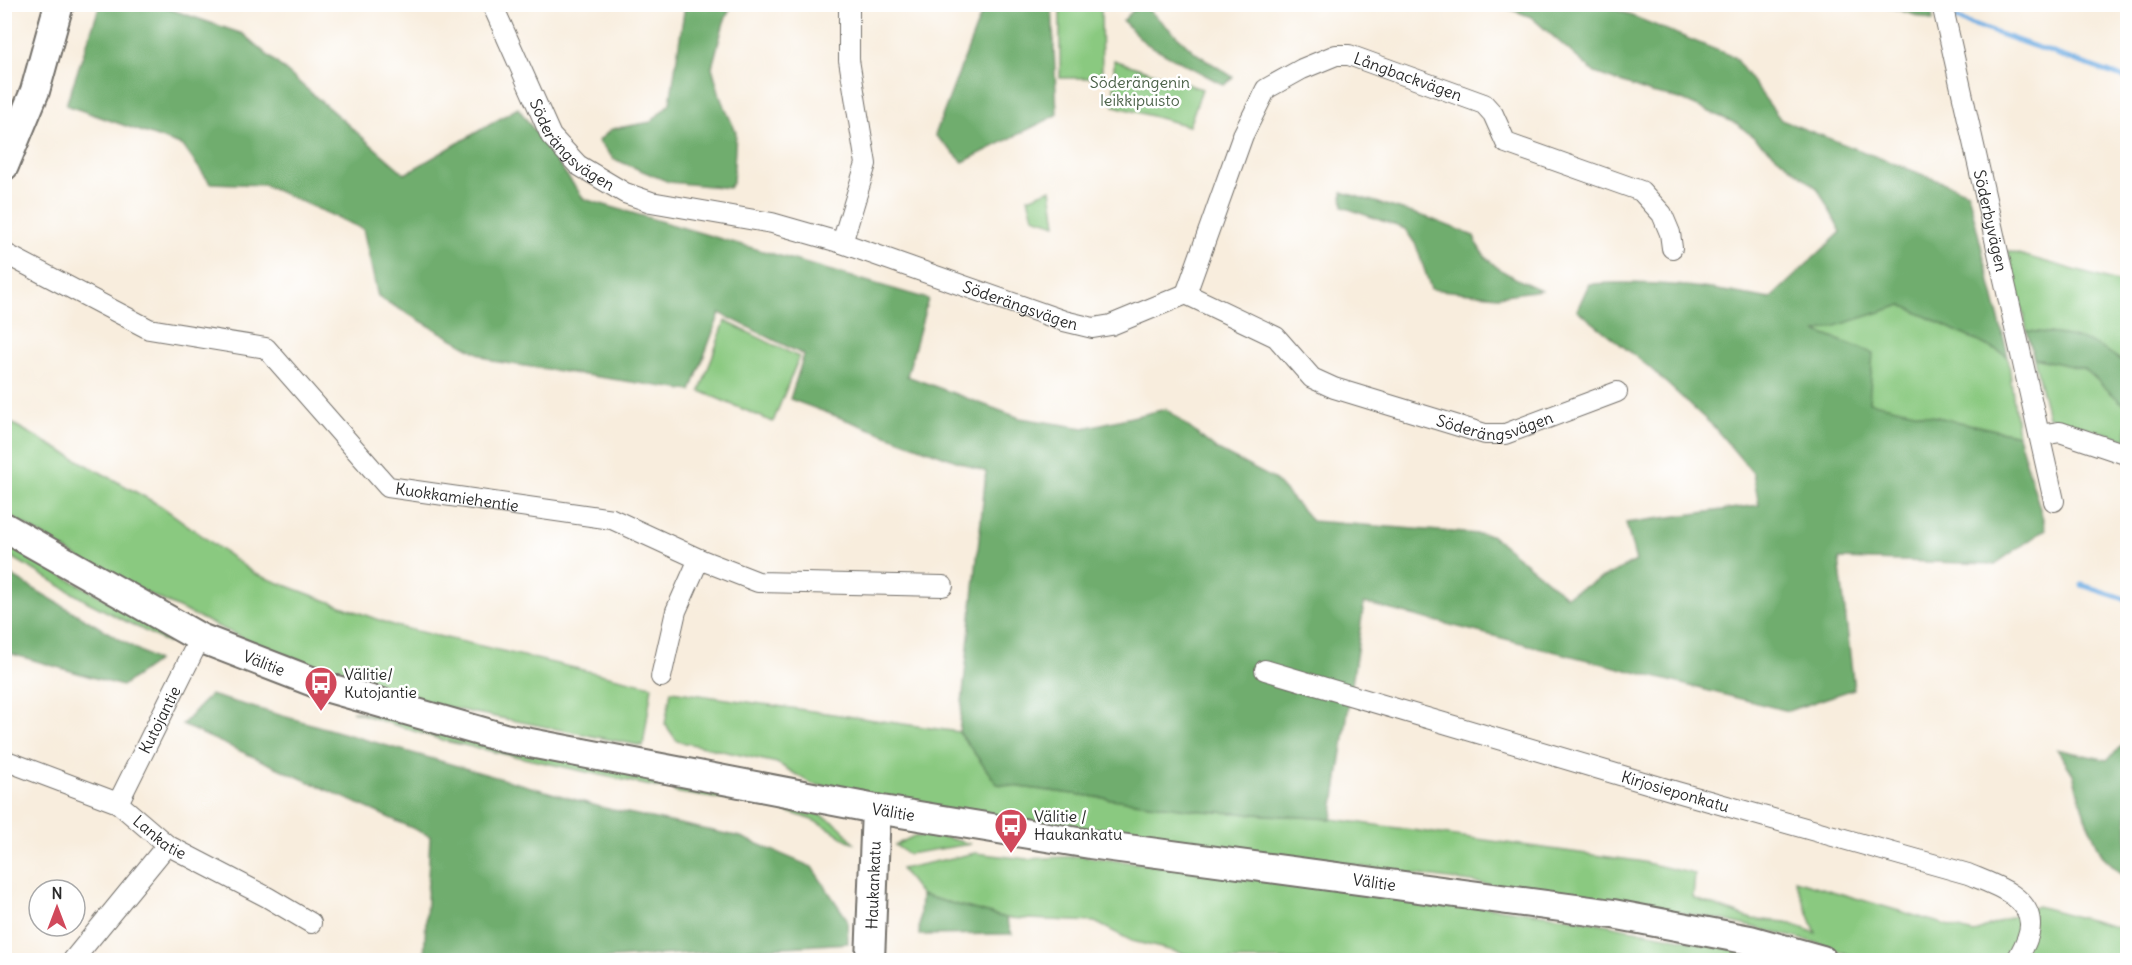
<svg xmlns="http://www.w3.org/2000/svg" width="2132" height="965" font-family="Delius,sans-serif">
<rect width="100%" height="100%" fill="#fff"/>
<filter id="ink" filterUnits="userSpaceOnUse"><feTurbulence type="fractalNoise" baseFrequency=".0167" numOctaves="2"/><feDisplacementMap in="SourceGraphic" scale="12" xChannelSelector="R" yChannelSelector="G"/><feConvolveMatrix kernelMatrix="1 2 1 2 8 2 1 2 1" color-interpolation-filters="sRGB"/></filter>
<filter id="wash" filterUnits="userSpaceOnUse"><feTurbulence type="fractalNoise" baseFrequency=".008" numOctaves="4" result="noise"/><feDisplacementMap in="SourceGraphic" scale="24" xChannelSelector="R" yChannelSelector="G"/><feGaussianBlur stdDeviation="1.35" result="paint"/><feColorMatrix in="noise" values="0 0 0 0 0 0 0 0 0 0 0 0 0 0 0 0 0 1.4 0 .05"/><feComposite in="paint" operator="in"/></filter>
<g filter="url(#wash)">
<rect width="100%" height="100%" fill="#f8eddd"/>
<!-- green -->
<g fill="#8ac980" stroke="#5a7a56" stroke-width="1.5">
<path d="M1101,7l1,71h-42v-70z"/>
<path d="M1114,60l88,29 -13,37 -75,-20z"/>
<path d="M1051,189l5,35 -23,-7 -5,-19z"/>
<path d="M2008,251l119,34v154l-79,-22z"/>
<path d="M1902,305l106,51 10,79 -150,-33 -52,-71z"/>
<path d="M725,321l74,36 -26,65 -73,-31z"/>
<path d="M4,419l157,87 94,68 140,52 257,60 -9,60 -213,-42 -168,-57 -160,-75 -97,-59z"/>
<path d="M5,544l144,79 18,11 1,9 -80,-41 -83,-49z"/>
<path d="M671,691l288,41 38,52 206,27 129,8 306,42 57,13 -2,24 59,21 34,3 30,11 -21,-53 178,53 64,-27 90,24v30h-264l-42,-16 -98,-24 -114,-19 -669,-92 -128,-25 -35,-21 -100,-22 -12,-17z"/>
<path d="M352,711l44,7 264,64v6l-215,-47z"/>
<path d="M675,786c41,7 134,15 164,40 6,5 11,12 15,17 -14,-5 -19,-13 -31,-18 -42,-21 -103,-25 -149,-33z"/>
<path d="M936,835l35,9 -63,10 -13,-9 17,-8z"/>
<path d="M975,853l52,6 54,-3 486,61 224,43h-581l-78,-19 -37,-19 -89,-4 -85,-23 -20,-26z"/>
</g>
<!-- forest -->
<g fill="#6fad6e" stroke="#4d6c4c" stroke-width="1.5">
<path d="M155,4l88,30 162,140 113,-66 66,91 344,100 -21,77 113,42 64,10 82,-19 50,40 58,30 38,42 179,14 75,61 70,-35 -10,-38 133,-18 -6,-32 -39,-46 -65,-60 -72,-57 12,-26c64,-4 119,3 181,15l71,-67 -23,-43 -81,-65 -57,-25 -29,-6 -56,-20 -64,-56 -32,-12h106l129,52 47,63 187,72 40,164 -106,-51 -85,27 56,21 -4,49 149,33 28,94 -51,35 -156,-5 15,130 -66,22 -424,-108 -32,216 -129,-8 -206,-27 -38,-52 27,-260 -196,-73 14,-44 -84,-42 -29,78 -199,-30 -114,-64 -15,-68 -99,-44 -54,-2 -27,-37 -117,-41 34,-100z"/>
<path d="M985,4l67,1 5,110 -94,47 -28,-27z"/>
<path d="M1139,4l4,1 54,49 36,23 -9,8 -79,-42 -22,-22z"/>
<path d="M685,5h47l-8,17 -12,45 9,32 15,33 -3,50 -4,6 -60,-6 -55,-23 -16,-18 14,-12 39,-7 19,-19z"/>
<path d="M1883,5h48l2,16z"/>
<path d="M1342,192l87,26 45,18c8,30 41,42 67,54l-43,6 -67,-7 -15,-44 -11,-16 -62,-22z"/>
<path d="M2027,331c42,3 65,7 99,33l1,35 -4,5 -38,-35 -51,-11z"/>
<path d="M5,572l152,89 -35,25 -117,-34z"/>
<path d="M210,695l394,113 137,29 71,30 35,52 1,24 -262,17h-162l6,-124 -248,-111z"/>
<path d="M2127,740v139l-25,-24 -17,-38 -12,-43 -16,-25 50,11z"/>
<path d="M921,895l85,23 6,16 -93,1z"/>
</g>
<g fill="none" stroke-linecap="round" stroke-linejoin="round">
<!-- stream -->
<g stroke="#70aee3" stroke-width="5">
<path d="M1912,4l27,9"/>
<path d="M1950,17l178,62"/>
<path d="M2082,585l46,15"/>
</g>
</g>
</g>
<g filter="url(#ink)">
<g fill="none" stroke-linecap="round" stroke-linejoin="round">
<defs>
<g id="street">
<path id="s1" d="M492,4l59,132 27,29 47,28 26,9 121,21 70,20 222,78 29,7 18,-3 75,-31 90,43 36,41 22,10 151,46h20l112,-42"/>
<path id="s2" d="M1942,4l112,497"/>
<path d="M842,243l24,-79 -17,-104v-56"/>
<path id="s3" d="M4,253l145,76 117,19 122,139 224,32 87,40 59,23 185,4"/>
<path id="s4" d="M1186,294l57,-159 23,-46 36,-20 34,-14h13l135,49 9,10 13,29 135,48 21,23 8,19 2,15"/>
<path d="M2040,435l20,-3 68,23"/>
<path id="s5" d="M1265,670l412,122 291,82c21,9 63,21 62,51 0,12 -8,25 -13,35"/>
<path d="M661,677l15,-66 23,-52"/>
<path id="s6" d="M4,760l114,43 49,42 100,52 44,26"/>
<path id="s7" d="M118,803l82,-165"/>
<path d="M73,960l94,-115"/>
</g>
<g id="secondary">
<path d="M4,166l31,-75 24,-87"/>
<path id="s8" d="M4,527l196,111 129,50 175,50 372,71 214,35 523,70 137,26 72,20"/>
<path id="s9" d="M870,960l6,-151"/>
</g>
</defs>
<!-- street casing -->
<use href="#street" stroke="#736f69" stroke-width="22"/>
<!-- secondary casing -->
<use href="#secondary" stroke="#736f69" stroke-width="32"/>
<!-- street -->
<use href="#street" stroke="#fff" stroke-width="20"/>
<!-- secondary -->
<use href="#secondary" stroke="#fff" stroke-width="28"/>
</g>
</g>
<!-- icons -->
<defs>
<symbol id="bus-pin" viewBox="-11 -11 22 30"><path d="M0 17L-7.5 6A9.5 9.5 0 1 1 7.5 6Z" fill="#d1495b" stroke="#fff"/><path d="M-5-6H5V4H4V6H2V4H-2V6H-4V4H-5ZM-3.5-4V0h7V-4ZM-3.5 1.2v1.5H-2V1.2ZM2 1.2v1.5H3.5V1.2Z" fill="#fff"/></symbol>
</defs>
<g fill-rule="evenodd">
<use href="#bus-pin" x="302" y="664" width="38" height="52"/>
<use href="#bus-pin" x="992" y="806" width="38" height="52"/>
</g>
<g text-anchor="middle" stroke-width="5" stroke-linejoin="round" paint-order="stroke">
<!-- street labels -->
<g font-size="16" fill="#2b2b2b" stroke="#fff">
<text dy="6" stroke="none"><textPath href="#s4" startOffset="374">Långbackvägen</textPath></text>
<text dy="6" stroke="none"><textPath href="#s1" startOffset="165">Söderängsvägen</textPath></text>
<text dy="6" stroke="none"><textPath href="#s2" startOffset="222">Söderbyvägen</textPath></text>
<text dy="6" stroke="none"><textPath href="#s1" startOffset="651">Söderängsvägen</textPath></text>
<text dy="6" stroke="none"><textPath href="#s1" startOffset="1173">Söderängsvägen</textPath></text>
<text dy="6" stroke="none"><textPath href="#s3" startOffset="537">Kuokkamiehentie</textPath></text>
<text dy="6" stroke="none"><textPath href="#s8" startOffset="294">Välitie</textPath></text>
<text dy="6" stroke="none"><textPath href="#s7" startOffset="93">Kutojantie</textPath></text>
<text dy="6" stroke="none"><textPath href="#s5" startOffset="428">Kirjosieponkatu</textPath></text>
<text dy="6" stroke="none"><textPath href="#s8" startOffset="942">Välitie</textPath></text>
<text dy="6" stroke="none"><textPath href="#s6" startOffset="176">Lankatie</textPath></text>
<text dy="6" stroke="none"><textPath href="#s8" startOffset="1428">Välitie</textPath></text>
<text dy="6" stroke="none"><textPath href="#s9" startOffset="75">Haukankatu</textPath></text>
</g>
<!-- park labels -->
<g font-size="16" fill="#4c6249" stroke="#fff">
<text x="1140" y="88">Söderängenin<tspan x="1140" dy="18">leikkipuisto</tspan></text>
</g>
<!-- poi labels -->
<g font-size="16" fill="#2b2b2b" stroke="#fff" text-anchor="start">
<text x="344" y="680">Välitie/<tspan x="344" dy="18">Kutojantie</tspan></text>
<text x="1034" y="822">Välitie /<tspan x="1034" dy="18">Haukankatu</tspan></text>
</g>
</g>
<!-- margin -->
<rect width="2132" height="965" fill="none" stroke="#fff" stroke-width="24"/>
<!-- north arrow -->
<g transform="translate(57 908)"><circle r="28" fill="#ffffff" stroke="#aaaaaa" stroke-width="1.5"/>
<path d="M0-4.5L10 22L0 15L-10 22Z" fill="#d1495b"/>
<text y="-9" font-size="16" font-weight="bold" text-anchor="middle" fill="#2b2b2b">N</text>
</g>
</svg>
